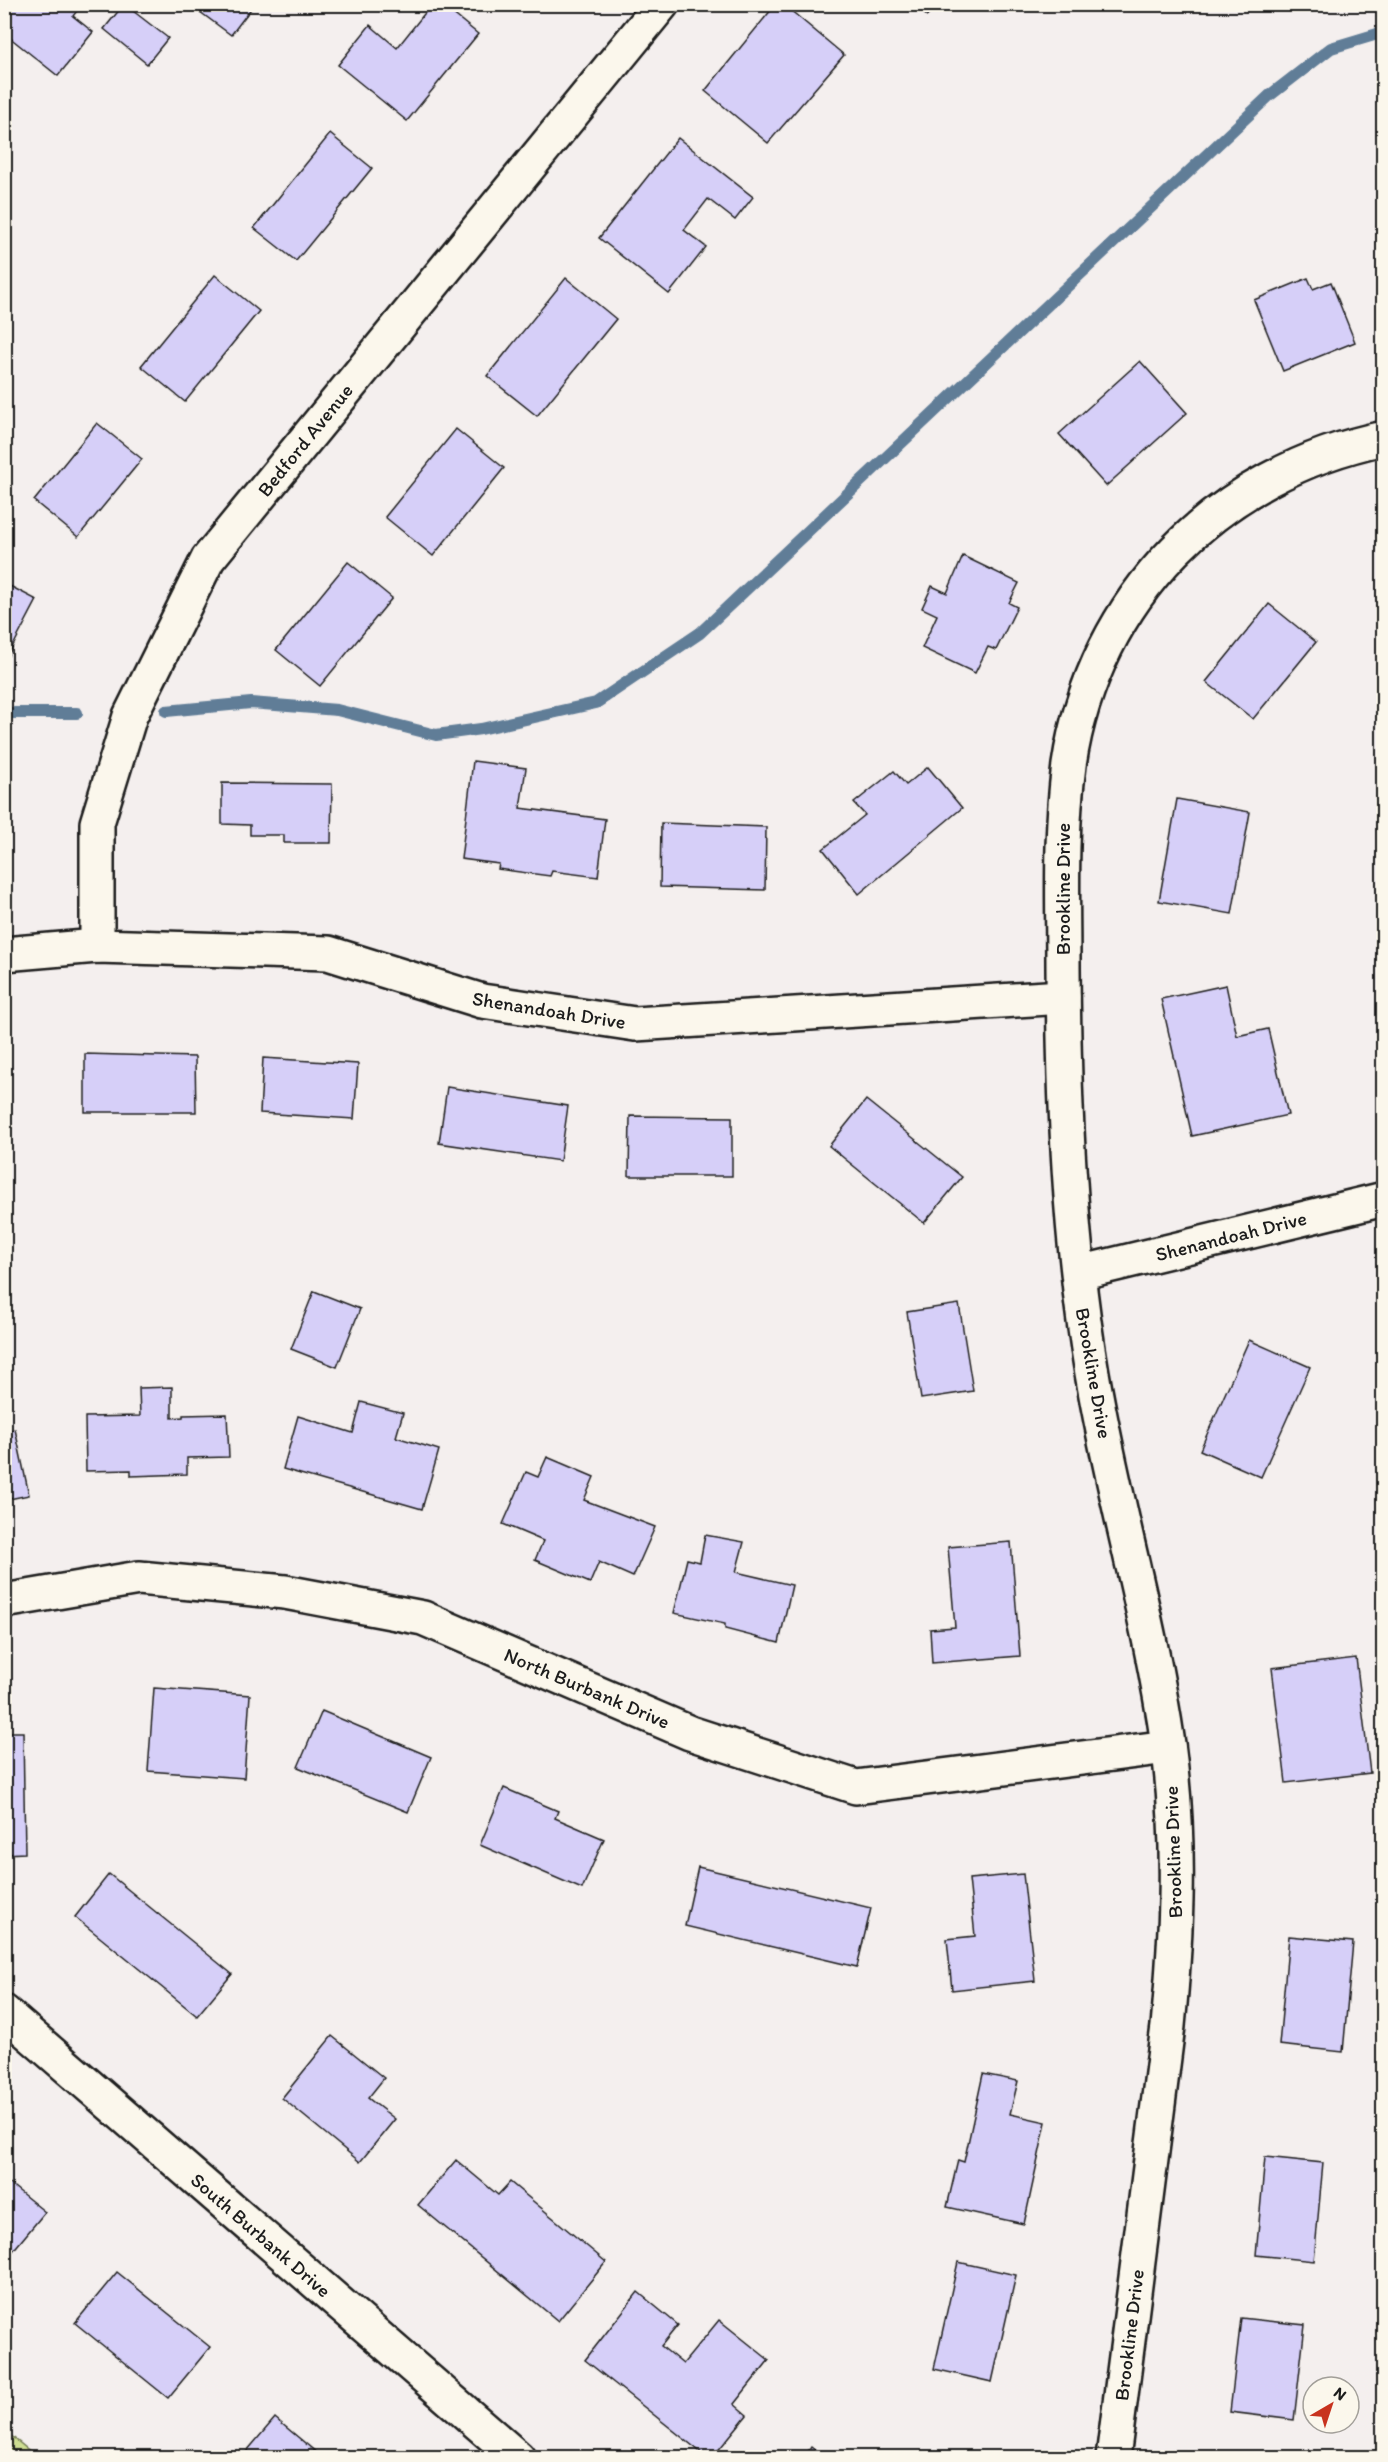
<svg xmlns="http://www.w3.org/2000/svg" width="1388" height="2462" font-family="Itim,sans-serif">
<rect width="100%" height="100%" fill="#f4efee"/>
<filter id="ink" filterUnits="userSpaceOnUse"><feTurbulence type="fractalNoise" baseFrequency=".0167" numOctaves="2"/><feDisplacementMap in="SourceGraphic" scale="12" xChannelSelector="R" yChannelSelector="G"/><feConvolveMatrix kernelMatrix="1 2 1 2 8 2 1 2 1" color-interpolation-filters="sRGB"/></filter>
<g filter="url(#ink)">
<!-- green -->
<path fill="#cddd91" stroke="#747c56" stroke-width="1.5" d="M4,2431h1l32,26h-32z"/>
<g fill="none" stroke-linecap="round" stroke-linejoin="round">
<!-- stream -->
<g stroke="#607d97" stroke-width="12">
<path d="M166,711l85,-8 86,7 99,25 45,-6 115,-26 104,-70 569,-537 62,-48 53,-16"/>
<path d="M4,713h73"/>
</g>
</g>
<!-- building -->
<g fill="#d6cff8" stroke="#1c1c1c" stroke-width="1.5">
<path d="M14,4h68l-9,12 20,16 -35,44 -54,-43v-16z"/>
<path d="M124,4l44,34 -21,26 -43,-35z"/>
<path d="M194,4h57l2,2 -22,29 -39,-29z"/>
<path d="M432,4h9l37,30 -71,87 -69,-56 32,-40 27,23z"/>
<path d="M776,4h7l61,51 -76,88 -63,-52z"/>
<path d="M912,4h24l-9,12z"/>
<path d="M330,134l42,34 -76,93 -42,-33z"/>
<path d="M678,138l75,59 -18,23 -27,-21 -24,31 22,17 -37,47 -70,-56z"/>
<path d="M215,275l44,36 -74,91 -44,-36z"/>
<path d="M566,278l50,41 -79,97 -50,-40z"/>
<path d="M1308,278l5,11 18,-7 24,60 -72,29 -29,-71z"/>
<path d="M1140,361l47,52 -81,73 -47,-52z"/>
<path d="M97,423l45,36 -64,78 -44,-36z"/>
<path d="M456,429l48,39 -71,88 -48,-39z"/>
<path d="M963,556l56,27 -10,20 8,4 -21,43 -8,-3 -13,26 -53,-25 15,-33 -15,-7 10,-22 15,7z"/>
<path d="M348,562l44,36 -72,88 -44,-36z"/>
<path d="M4,583l33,17 -33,63z"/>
<path d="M1269,604l47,38 -63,77 -47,-37z"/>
<path d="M473,761l53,7 -6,40 85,11 -7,58 -46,-6 -2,5 -52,-7 1,-5 -38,-5z"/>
<path d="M928,767l34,41 -103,86 -36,-45 42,-34 -11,-12 40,-32 12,14z"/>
<path d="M222,783l110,1 -1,59h-47v-8h-34v-10l-28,-1z"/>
<path d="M1177,799l73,13 -18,102 -73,-13z"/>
<path d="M661,823l105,4 -1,63 -105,-3z"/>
<path d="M1226,985l11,51 31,-7 20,86 -96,21 -31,-137z"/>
<path d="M85,1054l110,3 1,55h-111z"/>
<path d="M263,1058l95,6 -4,55 -94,-6z"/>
<path d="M447,1087l121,19 -8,55 -121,-18z"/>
<path d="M866,1100l96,77 -38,46 -95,-77z"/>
<path d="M630,1116l102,1v59h-103z"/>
<path d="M314,1291l46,18 -23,58 -46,-18z"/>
<path d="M959,1304l14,87 -52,8 -14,-87z"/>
<path d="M1249,1340l61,27 -49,110 -61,-27z"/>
<path d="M172,1387v31l11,-1v-2l44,-1 2,43 -42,1v16l-56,2v-6l-45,1 -1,-54 55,-1 -1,-28z"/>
<path d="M361,1402l42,11 -7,24 43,13 -17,59 -139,-40 15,-53 55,17z"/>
<path d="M15,1429l14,66 -25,5v-69z"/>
<path d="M547,1457l47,20 -10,23 71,27 -22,50 -34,-15 -9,21 -55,-23 8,-19 -40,-17 23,-52 12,5z"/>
<path d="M705,1535l39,7 -8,30 56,13 -13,58 -54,-14v-5l-51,-11 13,-54 13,3z"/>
<path d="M1011,1542l9,114 -88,7 -2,-34 25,-2 -7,-80z"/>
<path d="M1356,1658l14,115 -84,10 -14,-115z"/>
<path d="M154,1688l96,7 -6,83 -96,-7z"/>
<path d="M322,1711l109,46 -23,55 -110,-45z"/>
<path d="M4,1732h19l2,121 -21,1z"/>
<path d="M504,1788l54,23 -3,7 49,21 -22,50 -102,-44z"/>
<path d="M698,1867l173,41 -14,59 -172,-41z"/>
<path d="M109,1874l123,100 -35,42 -122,-99z"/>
<path d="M1023,1874l12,107 -83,9 -5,-51 28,-3 -6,-57z"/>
<path d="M1289,1936l64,6 -10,110 -64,-7z"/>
<path d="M332,2036l52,42 -16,20 27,21 -35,43 -78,-64z"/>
<path d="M983,2074l35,7 -8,33 36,8 -22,102 -77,-17 11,-47 6,2z"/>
<path d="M1265,2157l58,6 -9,98 -58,-6z"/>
<path d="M456,2160l42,35 12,-13 96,80 -48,59 -140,-116z"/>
<path d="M4,2179l41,33 -38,46 -3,-2z"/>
<path d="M958,2262l58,13 -24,107 -58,-13z"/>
<path d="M117,2272l93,75 -42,51 -93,-75z"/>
<path d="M638,2292l40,33 -17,21 22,18 36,-44 50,40 -35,44 13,11 -35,43h-4l-123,-98z"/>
<path d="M1241,2318l64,7 -11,95 -64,-8z"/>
<path d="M275,2418l48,40h-82z"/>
<path d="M811,2447l14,11h-21z"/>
</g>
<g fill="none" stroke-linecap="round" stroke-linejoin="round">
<defs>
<g id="minor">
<path d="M97,946v-123l33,-107 78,-157 454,-555"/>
<path d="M4,954l93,-8 231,7 154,48 153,23 428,-27"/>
<path d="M1079,1273l305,-74"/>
<path d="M4,1601l135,-23 146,14 138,26 267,115 166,54 312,-40"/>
<path d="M4,2012l514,446"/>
<path d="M1113,2458l55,-432c9,-94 13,-188 0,-282 -18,-125 -55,-247 -76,-371 -23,-134 -28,-270 -29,-405 0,-68 -3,-135 6,-203 25,-168 150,-293 315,-327"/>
</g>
</defs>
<!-- minor casing -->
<use href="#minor" stroke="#1c1c1c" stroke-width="38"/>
<!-- minor -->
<use href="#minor" stroke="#fbf7ec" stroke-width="33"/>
</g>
</g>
<g text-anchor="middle" stroke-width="4.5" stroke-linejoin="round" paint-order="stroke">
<!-- street labels -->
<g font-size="20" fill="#1c1c1c" stroke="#fbf7ec">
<text transform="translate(305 440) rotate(-51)" y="7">Bedford Avenue</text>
<text transform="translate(1063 889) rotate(-90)" y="7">Brookline Drive</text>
<text transform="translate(549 1010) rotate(9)" y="7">Shenandoah Drive</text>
<text transform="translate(1231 1236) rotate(-14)" y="7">Shenandoah Drive</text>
<text transform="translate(1094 1373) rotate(80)" y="7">Brookline Drive</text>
<text transform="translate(587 1688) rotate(23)" y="7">North Burbank Drive</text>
<text transform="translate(1173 1852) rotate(-92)" y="7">Brookline Drive</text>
<text transform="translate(261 2235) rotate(41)" y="7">South Burbank Drive</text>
<text transform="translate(1129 2335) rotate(-83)" y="7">Brookline Drive</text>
</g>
</g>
<!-- margin -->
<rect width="1388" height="2462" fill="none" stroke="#fbf7ec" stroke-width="24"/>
<rect x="12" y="12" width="1364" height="2438" fill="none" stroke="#1c1c1c" stroke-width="2" filter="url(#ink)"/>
<!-- north arrow -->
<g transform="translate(1331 2405) rotate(39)"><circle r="28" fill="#fbf7ec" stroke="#a29f99" stroke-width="1.5"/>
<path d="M0-4.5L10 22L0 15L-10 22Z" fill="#c8321e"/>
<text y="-9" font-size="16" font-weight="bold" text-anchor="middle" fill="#1c1c1c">N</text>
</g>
</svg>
